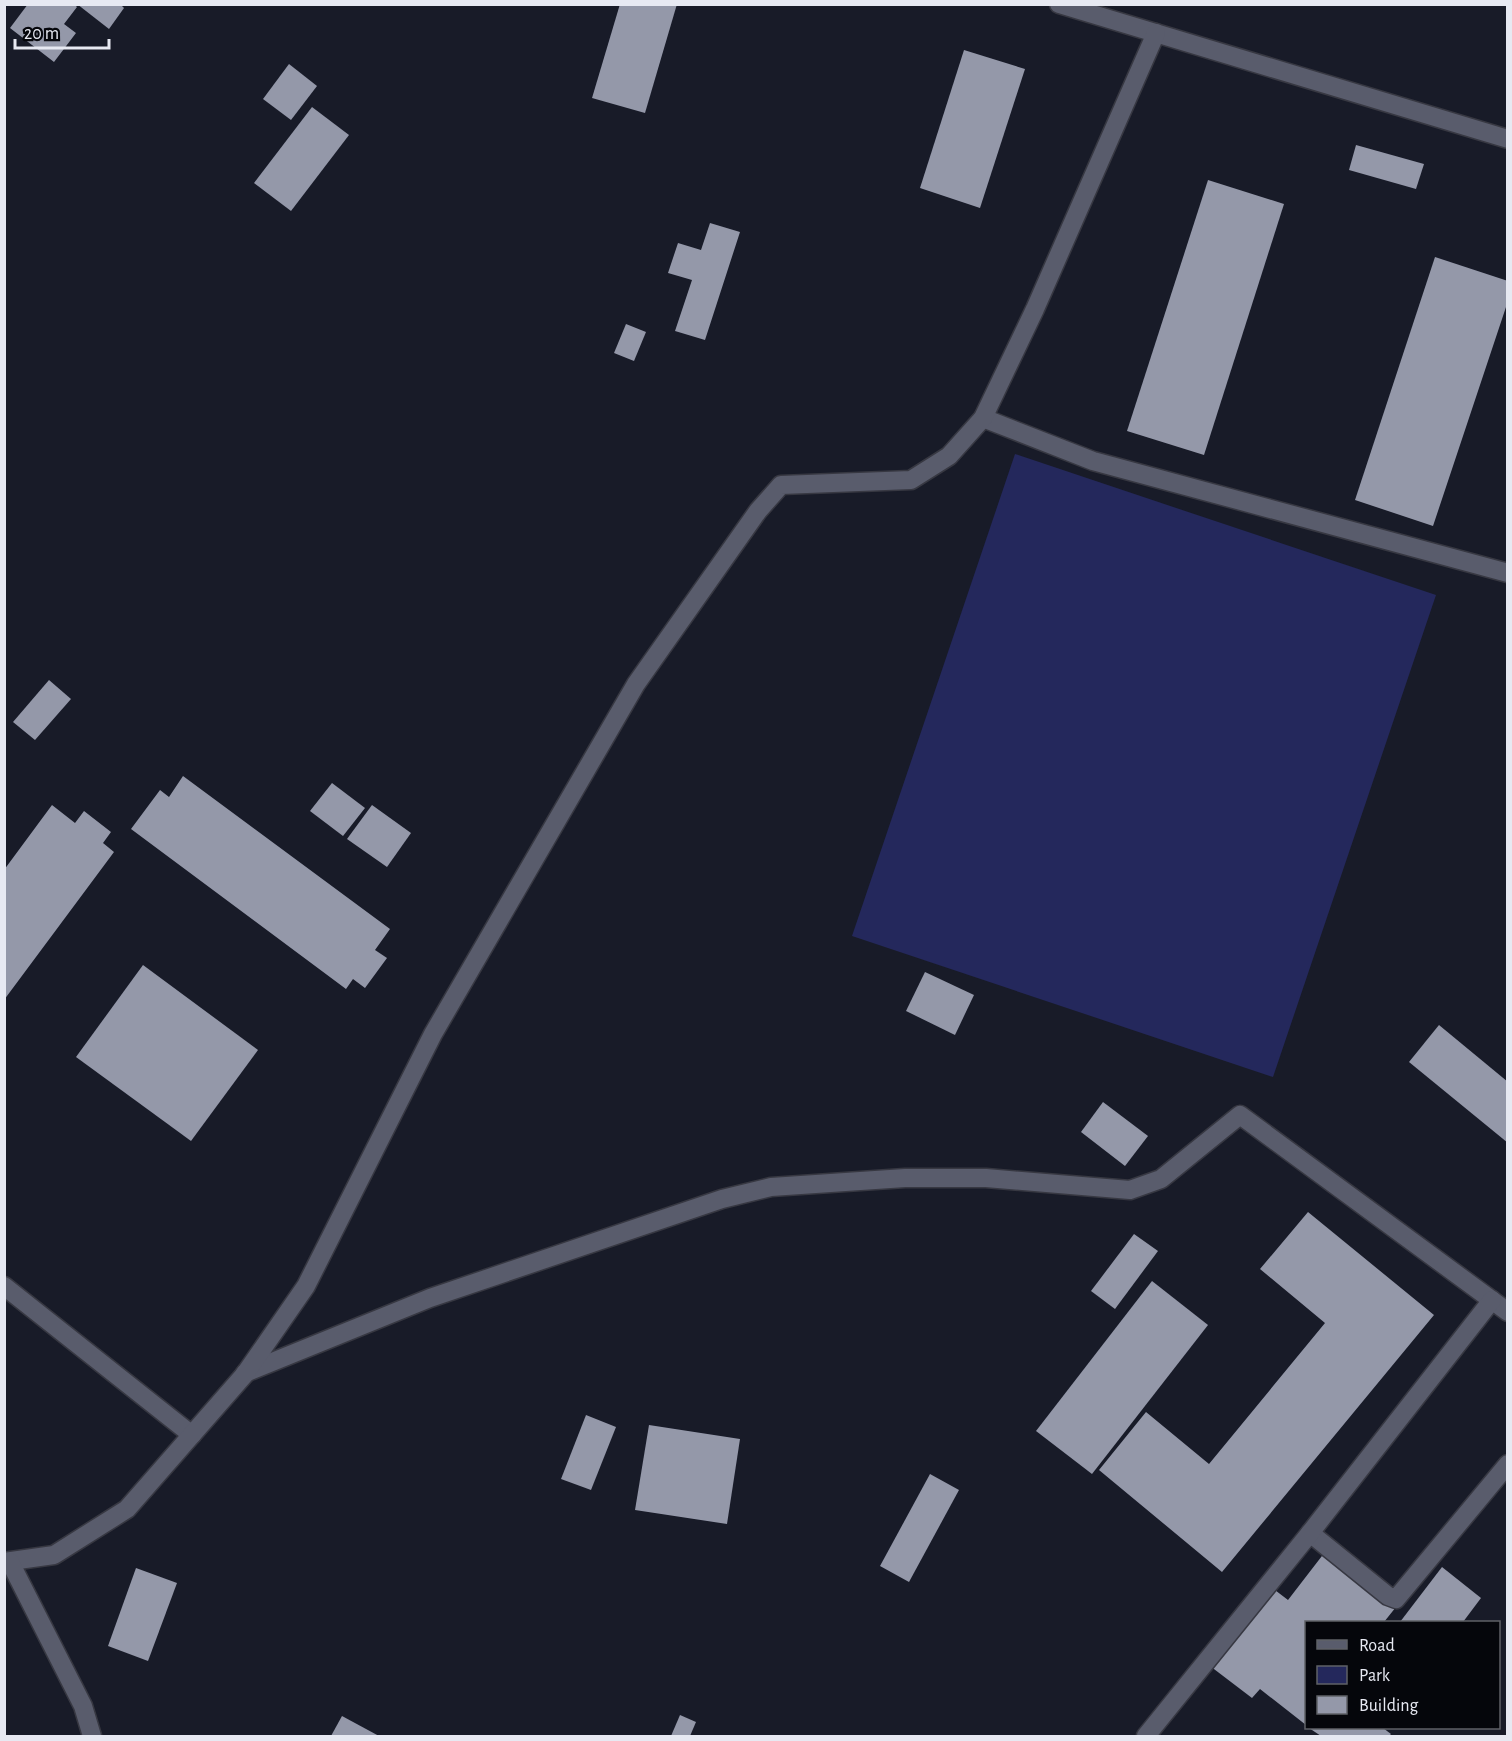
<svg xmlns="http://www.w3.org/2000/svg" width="1512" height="1741" font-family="'Alegreya Sans',sans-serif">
<rect width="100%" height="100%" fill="#181b28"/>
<!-- green -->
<path fill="#24285c" d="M1015,454l421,141 -163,482 -421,-141z"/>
<!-- building -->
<g fill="#9498a9">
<path d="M28,4h46l3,3 -13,17 12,9 -22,29 -44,-34z"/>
<path d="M77,4h43l4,4 -15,21z"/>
<path d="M620,4h57l-32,109 -53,-15z"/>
<path d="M964,50l61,19 -45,139 -60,-20z"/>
<path d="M289,64l28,22 -26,34 -28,-21z"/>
<path d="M312,107l37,28 -58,76 -37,-28z"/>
<path d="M1356,145l68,19 -8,25 -67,-19z"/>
<path d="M1208,180l76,24 -80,251 -77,-24z"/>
<path d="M710,223l30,9 -35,108 -30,-9 17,-51 -24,-7 10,-30 23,7z"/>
<path d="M1435,257l73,24v20l-75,225 -78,-26z"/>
<path d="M626,324l20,8 -12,29 -20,-8z"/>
<path d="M49,680l22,19 -36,41 -22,-18z"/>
<path d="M183,776l207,153 -15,21 12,8 -22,30 -12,-9 -7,10 -215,-160 29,-39 9,7z"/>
<path d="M332,783l33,25 -22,28 -33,-25z"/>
<path d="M52,805l23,18 9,-12 27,21 -8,11 11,9 -110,148v-130z"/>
<path d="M372,805l39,28 -24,34 -40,-28z"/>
<path d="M143,965l115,85 -67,91 -115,-84z"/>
<path d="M925,972l49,23 -19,40 -49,-24z"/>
<path d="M1439,1025l69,57v61l-99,-81z"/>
<path d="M1103,1102l45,34 -23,30 -44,-34z"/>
<path d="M1308,1212l126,103 -212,257 -123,-102 47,-58 63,52 116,-141 -65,-54z"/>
<path d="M1134,1234l24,17 -43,58 -24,-18z"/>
<path d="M1152,1281l56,44 -116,149 -56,-43z"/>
<path d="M586,1415l30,12 -25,63 -30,-11z"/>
<path d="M649,1425l91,14 -13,85 -92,-14z"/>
<path d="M930,1474l29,16 -50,92 -29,-16z"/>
<path d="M1325,1552l71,55 -12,15h-78v103l-46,-36 -8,9 -42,-32 61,-79 17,13z"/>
<path d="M1442,1567l39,31 -18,24h-63z"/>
<path d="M136,1568l41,15 -29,78 -40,-15z"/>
<path d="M680,1715l16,7 -6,14h-19z"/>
<path d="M342,1716l37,20h-48z"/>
<path d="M1309,1728h74l8,6 -2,2h-68z"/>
</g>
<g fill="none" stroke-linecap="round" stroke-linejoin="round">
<defs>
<g id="minor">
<path d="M1059,4l449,135"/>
<path d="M983,418l110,43 415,112"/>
<path d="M4,1286l188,149"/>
<path d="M245,1373l185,-75 292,-99 49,-12 134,-9h81l144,12 31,-11 79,-64 268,197"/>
<path d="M1310,1533l78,63 8,3 112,-135"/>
<path d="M4,1562l50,-7 73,-46 118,-135 61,-88 127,-252 203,-350 122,-173 23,-26 130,-5 38,-24 34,-38 52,-109 121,-276"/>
<path d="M10,1562l73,144 9,30"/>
<path d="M1146,1736l164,-203 182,-233"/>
</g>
</defs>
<!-- minor casing -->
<use href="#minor" stroke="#373842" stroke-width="21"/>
<!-- minor -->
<use href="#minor" stroke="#595c6c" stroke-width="18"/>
</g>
<!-- border -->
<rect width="1512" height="1741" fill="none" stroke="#e7e9f2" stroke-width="12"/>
<!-- legend -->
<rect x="1305" y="1621" width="195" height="108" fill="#05060b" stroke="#5f6167" stroke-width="1.5"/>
<rect x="1317" y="1640" width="30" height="9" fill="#595c6c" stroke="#5f6167" stroke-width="1.5"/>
<text x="1359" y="1651" font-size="18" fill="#e7e9f2">Road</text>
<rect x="1317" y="1666" width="30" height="18" fill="#24285c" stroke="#5f6167" stroke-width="1.5"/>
<text x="1359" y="1681" font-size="18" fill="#e7e9f2">Park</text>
<rect x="1317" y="1696" width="30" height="18" fill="#9498a9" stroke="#5f6167" stroke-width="1.5"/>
<text x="1359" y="1711" font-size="18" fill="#e7e9f2">Building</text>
<!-- scale -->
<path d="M15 39v9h94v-9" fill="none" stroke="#e7e9f2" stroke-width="3"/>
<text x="24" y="39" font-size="18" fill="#e7e9f2" stroke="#05060b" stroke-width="4.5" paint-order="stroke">20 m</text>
</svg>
